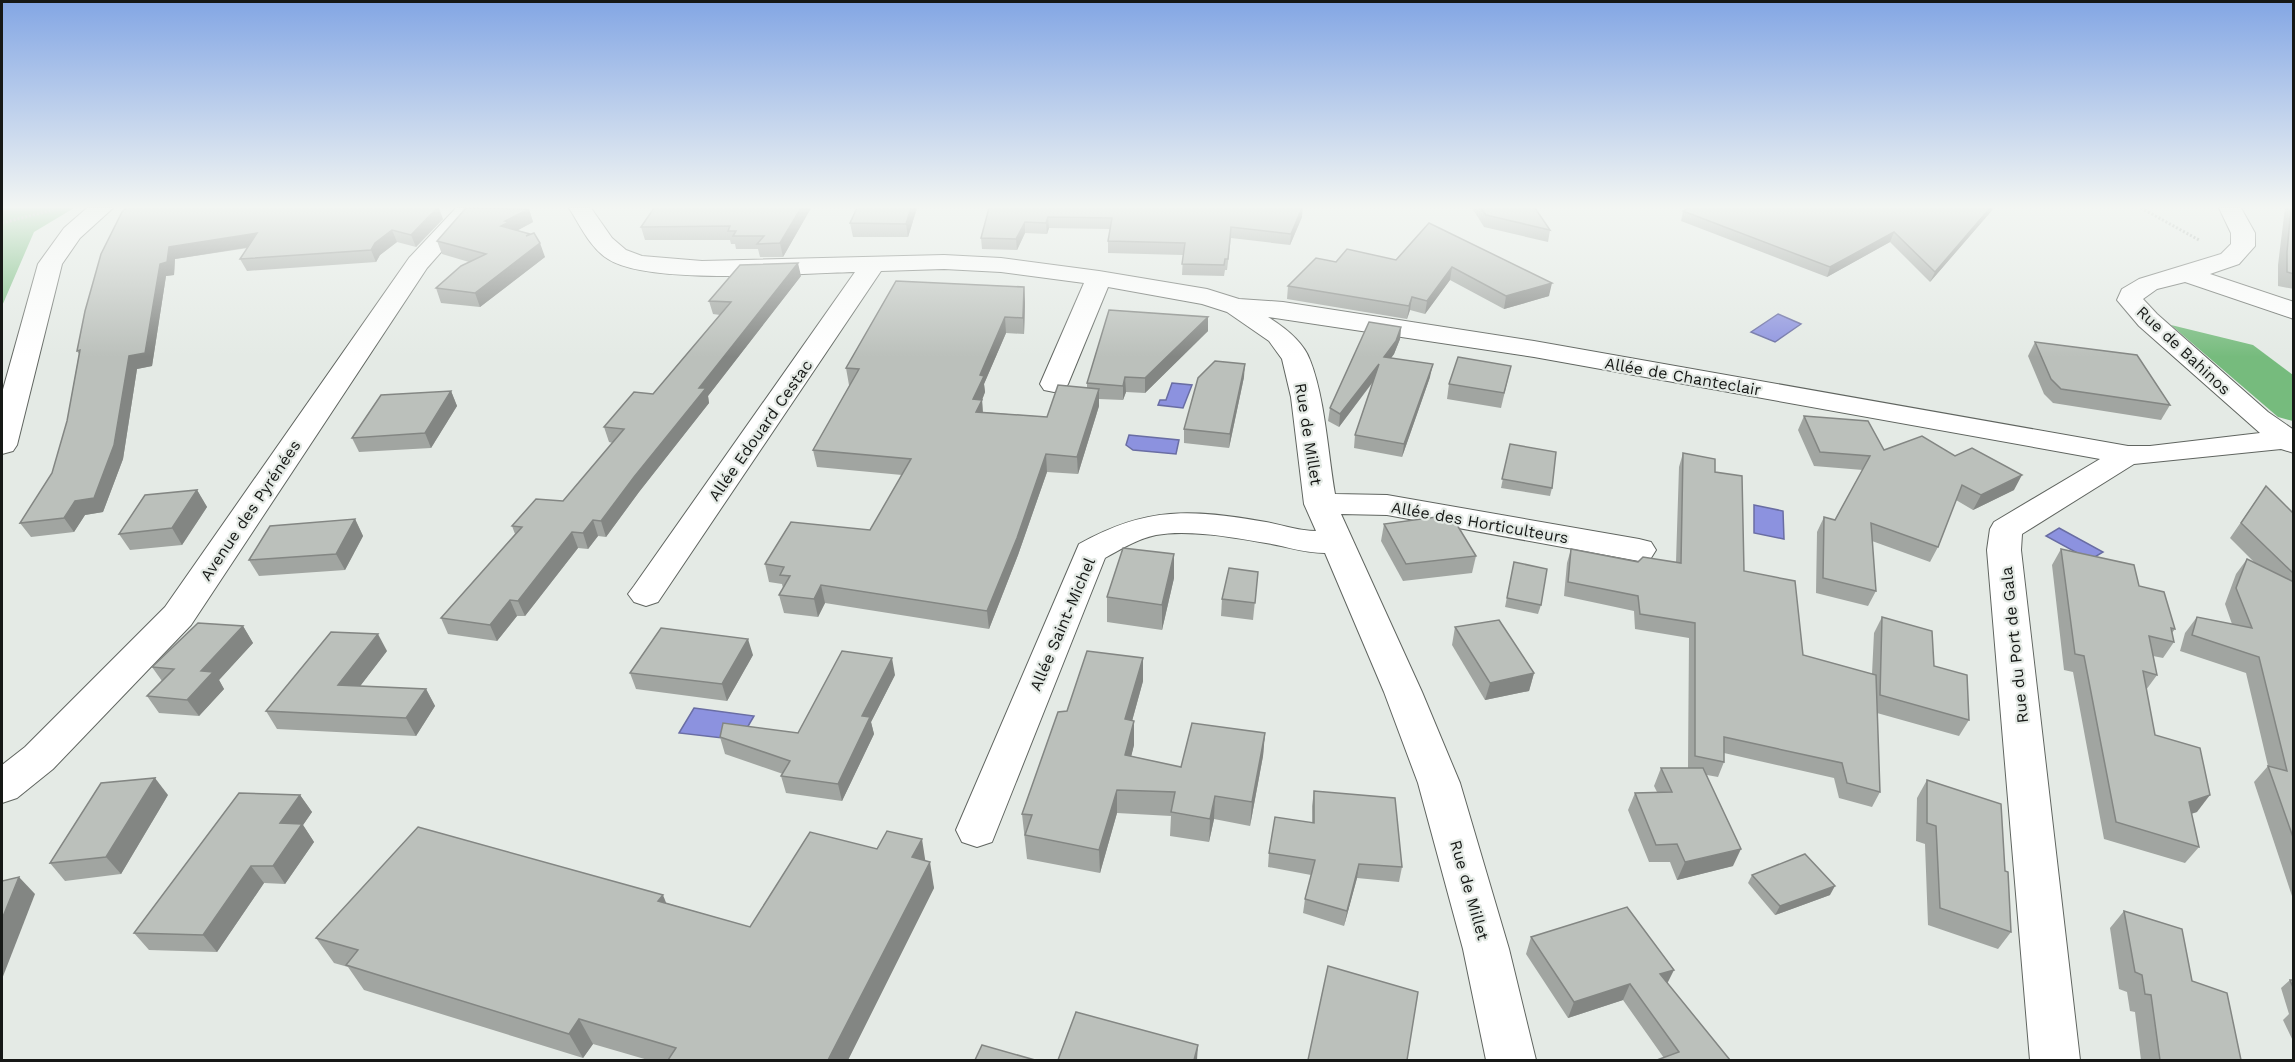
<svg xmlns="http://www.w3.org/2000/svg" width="2295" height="1062" font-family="'Work Sans',sans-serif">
<rect width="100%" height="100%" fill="#e4eae5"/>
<!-- forest -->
<g fill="#76bb7d">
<path d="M2,208h72l-40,24 -32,74z"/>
<path d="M2171,325l82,20 40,30v46l-15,-4z"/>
</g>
<!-- water -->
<g fill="#8c92df" stroke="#696da3" stroke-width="1.5">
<path d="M1778,314l23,10 -26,18 -24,-10z"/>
<path d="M1172,383l20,2 -9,23 -25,-3 2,-5h6z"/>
<path d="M1129,435l50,5 -3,14 -43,-4 -7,-5z"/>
<path d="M1754,505l29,6 1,28 -30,-6z"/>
<path d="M2059,528l44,24 -13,8 -44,-24z"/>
<path d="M694,708l60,8 -14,24 -61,-7z"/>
</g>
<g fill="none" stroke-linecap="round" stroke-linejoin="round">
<defs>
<g id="minor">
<path d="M87,208h26l-33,30 -18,26 -45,181 -4,6 -11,3v-61l36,-129 26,-36z"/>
<path d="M456,208h24l-53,60 -236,357 -138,144 -36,29 -15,5v-38l23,-18 140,-140 244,-349z"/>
<path d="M569,208h22l21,30 14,12 16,6 60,5 242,-6 57,3 98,13 108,18 32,10 44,3 251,39 594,105h22l110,-13 -121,-107 -22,-26 5,-11 17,-10 82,-25 10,-10v-11l-12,-25h22l14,25v13l-16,18 -29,10 84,28v17l-109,-37 -28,7 -14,10 14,15 111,98 26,18v23l-13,-4 -147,15 -112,70 -1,16 59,510h-50l-43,-510 3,-21 4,-7 106,-63 -566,-102 -266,-40c16,10 35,24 42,43 15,38 18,94 25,134l52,1 252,44 12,3 5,8 -5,8 -12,3 -252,-46 -46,-1 81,178 38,91 49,166 27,111h-50l-23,-111 -45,-166 -34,-91 -59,-139c-21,0 -40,-7 -59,-10 -33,-6 -79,-14 -110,-8 -19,4 -35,14 -51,23l-113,284 -15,5 -15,-5 -6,-12 123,-286c68,-38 112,-35 187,-22 16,3 33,9 50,9l-12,-27 -13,-107 -9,-38 -13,-18 -42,-29 -25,-8 -94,-17 -40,97 -4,6 -10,2 -10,-2 -4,-6 44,-101 -83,-11 -57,-3 -63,2 -223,331 -12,4 -12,-4 -6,-8 6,-8 221,-314c-52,1 -207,14 -247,-13 -18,-11 -28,-34 -39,-51z"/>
</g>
</defs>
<!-- minor casing -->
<use href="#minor" stroke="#606560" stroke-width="2"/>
<!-- path -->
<g stroke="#a5aaa6" stroke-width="3" stroke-dasharray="2 2" stroke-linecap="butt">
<path d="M2141,208l58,32"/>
<path d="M2,223l51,-13"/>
</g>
<!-- minor -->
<use href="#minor" fill="#fff" fill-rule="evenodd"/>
</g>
<!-- wall -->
<g fill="#a1a5a1">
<path d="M811,208l-28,49h-23l-2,-8h-22l-1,-5h-4l-1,-4h-85l-4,-13z"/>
<path d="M857,208h60l-9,29h-55l-3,-14z"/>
<path d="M989,208h314l-1,9 -12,28 -59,-7 -4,32h-2l-1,6 -42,-1 1,-20 -75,-2v-12l2,-12 -61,-1 -2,6 -22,-1 -8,17 -35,-1 -1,-11z"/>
<path d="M1472,208h63l15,22 -2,12 -64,-15z"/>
<path d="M1688,208h306l-64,74 -40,-40 -63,35 -146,-56 2,-10z"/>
<path d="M2285,208h9v81l-16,-3v-21z"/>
<path d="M529,209l4,13 -16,8 28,27 -65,50 -39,-4 -5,-15 33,-26 -27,-8 -5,-13z"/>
<path d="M443,219l-27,28 -19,-5 -17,13 -4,7 -129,9 -7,-12 8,-11 -73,11 -1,16 -8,1 -14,90 -15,3 -14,90 -20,53 -18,3 -11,17 -43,5 -11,-14 32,-50 15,-52 12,-67 -2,-3 24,-97z"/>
<path d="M1429,223l120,73 -45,13 -54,-29 -25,34 -15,-4 -3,9 -120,-20 1,-13 48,-24 60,-2z"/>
<path d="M801,276l-93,120 1,7 -70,89 -33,45 -8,-1 -10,13 -10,-1 -53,68h-8l-20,25 -49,-7 -7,-16 74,-84 -3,-8 51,-25 50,-58 -4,-1 -5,-15 49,-33 67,-79 -7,-1 -4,-13z"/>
<path d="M1024,287l1,16 -1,31 -18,-1 -22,51 1,8 -3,8 1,12 64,5 40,-29v-5l121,-66v14l-63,62 -19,-1 -3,8 -24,-1v7l-21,68 -31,-2 -29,83 -29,74 -164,-26 -7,14 -34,-4 -5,-18 4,-7 -1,-4 -13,-2 -4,-18 105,-34 32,-55 -85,-8 -4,-17 37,-65h-1l-3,-17z"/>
<path d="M1401,327l-1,12 -6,15 -3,4 39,19 -28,80 -48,-9 1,-13 18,-53 -34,45 -11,-6 2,-13z"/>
<path d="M2035,342l135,63 -9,15 -108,-17 -9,-9 -16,-38z"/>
<path d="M1511,366l-10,42 -54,-9 2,-15z"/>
<path d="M1244,377l-15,71 -45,-5v-14z"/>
<path d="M451,391l6,15 -26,42 -72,4 -7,-14z"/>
<path d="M1804,416l80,34 130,40 -41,20 -17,-10 -18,47 -8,15 -58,-21 4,50 -8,15 -52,-13 1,-61 7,-15 11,3 28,-50 -49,-4 -16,-36z"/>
<path d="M1510,444l42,44 -2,8 -49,-8z"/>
<path d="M1683,453l32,19 29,99 59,84 69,19 2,-41 8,-16 52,49 35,54 -10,16 -82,-23 3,79 -8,15 -33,-9 -5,-20 -110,-25v9l-6,15 -11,-2 26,91 -56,14 -7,-18h-21l-21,-52 7,-17 22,-1 -3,-6 7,-18h27l1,-130 -54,-9 -1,-18 -70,-15 3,-33 4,-14 67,13h38l3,-95z"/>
<path d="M2266,486l28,28v388l-40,-120 14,-16 -22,-93 -66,-22 5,-18 12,-16 35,7 -7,-20 11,-30 11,-15 7,3 -24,-24z"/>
<path d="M197,490l10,17 -25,38 -52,5 -11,-16z"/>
<path d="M355,519l8,17 -18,34 -86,6 -10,-16z"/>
<path d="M1384,524l92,32 -4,17 -69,8 -22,-40z"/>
<path d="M2061,549l78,37 36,43 -3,4 2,9 -11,16 -10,-2 4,19 -11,15 9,45 42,77 -6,1 8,34 -14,16 -81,-24 -31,-167 -9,-2 -12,-105z"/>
<path d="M1174,554v24l-12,52 -55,-8v-25z"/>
<path d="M1514,562l27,43 -3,9 -33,-7z"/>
<path d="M1258,572l-5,48 -32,-4 1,-17z"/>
<path d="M243,626l10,17 -34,37 5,9 -25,27 -40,-3 -12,-17 15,-15 -10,-14z"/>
<path d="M1455,627l79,46 -5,18 -44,9 -33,-55z"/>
<path d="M387,651l-27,35 66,3 9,17 -19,30 -139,-7 -11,-18z"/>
<path d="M753,655l-26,46 -91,-12 -6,-16z"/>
<path d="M1143,658v23l-11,40h2v24l-3,11 50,11 84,-34 -2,23 -13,70 -36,-7 -5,23 -39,-6 1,-20 -54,-3 -17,60 -73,-14 -5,-45 45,-103z"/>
<path d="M895,675l-24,47 3,12 -32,67 -56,-8 -5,-17 2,-2 -58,-20 -5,-17 78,-4z"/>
<path d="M1927,780l78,91 6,61 -13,17 -70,-24 -3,-81 -9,-3 1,-43z"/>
<path d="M1314,791l88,76 -3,15 -42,-4 -13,48 -41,-13 2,-14 6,-24 -43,-8 1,-14 43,-30v-17z"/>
<path d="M168,795l-47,79 -56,7 -15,-18z"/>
<path d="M300,795l12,17 -9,13 11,17 -29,42 -21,-1 -47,69 -68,-2 -15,-17z"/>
<path d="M925,861l9,27 -86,172h-200l-55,-16 -10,14 -219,-68 -16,-23 -14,-4 -18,-25 350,-35 84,24z"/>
<path d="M1752,875l78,20 -55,20 -27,-32z"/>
<path d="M2124,911l68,70 49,79h-100l-6,-48 -5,-1 -3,-19 -8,-3 -9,-61z"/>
<path d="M1531,937l136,47 63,76 -66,-2 -41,-58 -55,18 -42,-64z"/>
<path d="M2290,980l4,10v53l-11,-23 6,-6 -8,-26z"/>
</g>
<!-- shaded-wall -->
<g fill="#838683">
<path d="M437,208h2l4,11 -27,28 -5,-12z"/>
<path d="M801,208h10l-28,49 -3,-14z"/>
<path d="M911,208h6l-9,29 -2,-13z"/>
<path d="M1302,208v9l-12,28 1,-11z"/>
<path d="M1990,208h4l-64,74 5,-10z"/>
<path d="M529,209l4,13 -20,11 -12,-7 4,-5z"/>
<path d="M1048,217l1,11 -2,6 -1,-11z"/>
<path d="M1025,222v11l-8,17 -1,-11z"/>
<path d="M392,230l5,12 -17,13 -4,7 -5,-12 4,-7z"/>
<path d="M1894,232l-4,10 -63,35 3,-10z"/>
<path d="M257,233l6,12 -88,14 -1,16 -8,1 -14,90 -15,3 -14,90 -20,53 -18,3 -11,17 -10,-14 65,-162 31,-92 9,-17z"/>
<path d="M540,243l5,14 -65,50 -5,-14z"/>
<path d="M798,263l3,13 -93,120 1,7 -70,89 -33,45 -5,-16 98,-133z"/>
<path d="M1452,267l-2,13 -25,34 2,-13z"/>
<path d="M1552,283l-3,13 -45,13 2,-13z"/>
<path d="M1024,287l1,16 -1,31 -1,-16z"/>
<path d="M1412,297l-2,13 -3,9 2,-13z"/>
<path d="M1005,317l1,16 -22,51 1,8 -3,8 1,17 -5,12 -5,-30 7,-24z"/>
<path d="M1208,317v14l-63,62v-15z"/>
<path d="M1401,327l-1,12 -6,15 -12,16 2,-13z"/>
<path d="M1245,364l-1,13 -15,71 1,-14z"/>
<path d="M1379,364l-2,12 -38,51 1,-13z"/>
<path d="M1433,364l-3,13 -28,80 2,-13z"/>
<path d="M1125,377l1,15 -3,8v-14z"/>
<path d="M1099,389v17l-21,68 -1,-17z"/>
<path d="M451,391l6,15 -26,42 -6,-15z"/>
<path d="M1046,454l1,18 -29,83 -29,74 -2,-18z"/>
<path d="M2022,475l-8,15 -41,20 8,-15z"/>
<path d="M197,490l10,17 -25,38 -10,-17z"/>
<path d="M355,519l8,17 -18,34 -9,-16z"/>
<path d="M593,520l5,16 -10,13 -5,-16z"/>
<path d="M572,532l6,16 -53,68 -7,-15z"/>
<path d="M1174,554v24l-12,52v-25z"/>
<path d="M821,585l4,18 -7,14 -4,-18z"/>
<path d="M510,600l7,16 -20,25 -7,-16z"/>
<path d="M243,626l10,17 -34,37 5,9 -25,27 -12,-16 14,-29z"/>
<path d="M378,634l9,17 -39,51 -10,-17z"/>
<path d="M748,639l5,16 -26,46 -5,-17z"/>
<path d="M892,658l3,17 -24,47 3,12 -32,67 -4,-17 24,-68z"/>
<path d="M1143,658v23l-17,62 -1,-24z"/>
<path d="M1534,673l-5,18 -44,9 5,-17z"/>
<path d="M426,689l9,17 -19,30 -10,-18z"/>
<path d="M1134,721v24l-8,33 -1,-23z"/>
<path d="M1265,733l-2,23 -13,70 2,-24z"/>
<path d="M155,778l13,17 -47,79 -15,-17z"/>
<path d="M1117,790v23l-17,60 -1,-23z"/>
<path d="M300,795l12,17 -9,13 11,17 -29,42 -12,-18 7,-43z"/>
<path d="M2210,795l-13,17 -21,7 13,-17z"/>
<path d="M1215,796l-1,23 -5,23 1,-23z"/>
<path d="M922,839l4,26 -14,-8z"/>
<path d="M1741,849l-8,17 -56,14 8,-18z"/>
<path d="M930,862l4,26 -86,172h-20z"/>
<path d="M1359,864l-2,14 -13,48 3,-15z"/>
<path d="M251,866l13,17 -47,69 -14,-17z"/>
<path d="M19,877l16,17 -33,85v-60z"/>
<path d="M1835,886l-5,9 -55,20 5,-9z"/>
<path d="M663,895l10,25 -15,-19z"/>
<path d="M1674,970l-8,16 -6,-12z"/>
<path d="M1630,984l-7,16 -55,18 6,-16z"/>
<path d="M579,1019l14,25 -10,14 -14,-24z"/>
<path d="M1198,1045l-1,15h-3z"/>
</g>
<!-- building -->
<g fill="#bbc0bb" stroke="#838683" stroke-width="1.5">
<path d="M126,208h311l-26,27 -19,-5 -17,13 -4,7 -131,9 17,-26 -88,14 -2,15 -7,2 -15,89 -16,3 -15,89 -20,53 -19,3 -11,17 -44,5 32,-50 15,-52 13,-71 -3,1 8,-40 16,-57 21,-42z"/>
<path d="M466,208l63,1 -24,12 4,1 -8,4 29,8 -4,2 8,-3 6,10 -65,50 -39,-5 25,-22 25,-12 -49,-13z"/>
<path d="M654,208h147l-21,35 -23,1 7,-8h-31l3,-5h-8l2,-5 -89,1z"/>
<path d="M857,208h54l-5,16 -56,-1z"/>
<path d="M989,208h313l-11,26 -60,-7 -3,32h-3l-1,6 -42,-1 3,-21 -77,-2 4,-23 -64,-1 -2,6 -21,-1 -9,17 -35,-1z"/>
<path d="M1481,208h54l15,22 -64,-15z"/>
<path d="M1688,208h302l-55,64 -41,-40 -64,35 -147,-56z"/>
<path d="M2291,208h3v66l-7,-2v-20z"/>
<path d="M1429,223l123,60 -46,13 -54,-29 -25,34 -15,-4 -3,9 -121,-20 28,-28 20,4 11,-13 49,11z"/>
<path d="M798,263l-99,125h7l-72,89 -33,44 -8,-1 -10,13 -11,-1 -54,69 -8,-1 -20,25 -49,-7 81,-91 -10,-1 24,-27 27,2 61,-72 -20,-2 30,-35 19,2 78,-92 -22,-1 31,-36z"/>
<path d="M896,281l128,6 -1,31 -18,-1 -25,58 4,1 -11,23 9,1 -6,12 71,5 11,-32 41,4 -22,68 -31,-3 -29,84 -30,73 -166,-26 -7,14 -35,-4 11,-19 -10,-1 4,-8 -19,-3 26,-42 79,8 41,-71 -98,-9 46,-81 -13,-1z"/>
<path d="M1109,310l99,7 -63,61 -20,-1 -2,9 -36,-3z"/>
<path d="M1369,322l32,5 -5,14 -12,16 49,7 -29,80 -49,-9 24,-71 -39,50 -10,-6z"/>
<path d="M2035,342l102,13 33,50 -109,-16 -10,-10z"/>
<path d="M1458,357l53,9 -7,27 -55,-9z"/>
<path d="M1215,361l30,3 -15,70 -46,-5 14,-51z"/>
<path d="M451,391l-26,42 -73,5 29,-43z"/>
<path d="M1804,416l64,5 16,29 38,-14 33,20 17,-8 50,27 -41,20 -19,-10 -24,62 -67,-24 5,68 -53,-13 1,-61 11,3 35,-64 -50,-4z"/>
<path d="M1510,444l46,8 -4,36 -50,-9z"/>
<path d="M1683,453l32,6v13l27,4 2,95 51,10 8,74 73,20 4,117 -33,-9 -5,-20 -118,-26v25l-29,-6v-133l-55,-9 -2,-18 -70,-14 3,-33 67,13 5,-5 38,6z"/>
<path d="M2266,486l28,28v60l-53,-51z"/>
<path d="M197,490l-25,38 -53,6 26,-39z"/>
<path d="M1451,515l25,41 -70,8 -22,-40z"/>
<path d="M355,519l-19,35 -87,6 21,-34z"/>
<path d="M1123,548l51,6 -12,51 -55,-8z"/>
<path d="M2061,549l73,16 5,21 25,6 11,37 -4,-1 3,14 -25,-6 8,39 -14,-4 12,64 45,13 10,47 -21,7 10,45 -83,-25 -32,-166 -9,-2z"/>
<path d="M2247,559l47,23v258l-26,-74 19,5 -28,-114 -67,-22 5,-18 55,11 -16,-40z"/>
<path d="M1514,562l33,7 -6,36 -34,-7z"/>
<path d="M1229,568l29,4 -3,31 -33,-4z"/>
<path d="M1882,617l50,14 2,35 33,9 2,45 -89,-25z"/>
<path d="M1499,620l35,53 -44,10 -35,-56z"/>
<path d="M198,623l45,3 -42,45 12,1 -26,28 -40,-4 27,-27 -22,-2z"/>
<path d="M661,628l87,11 -26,45 -92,-11z"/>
<path d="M331,632l47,2 -40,51 88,4 -20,29 -140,-7z"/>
<path d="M842,651l50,7 -30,58 8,1 -32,67 -57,-8 9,-15 -70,-24 3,-14 75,10z"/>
<path d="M1087,651l56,7 -18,61 9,2 -9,34 56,12 11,-44 73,10 -13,69 -37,-6 -5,23 -39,-7 4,-20 -58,-2 -18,60 -74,-15 7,-20 -10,-1 36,-102 9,-1z"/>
<path d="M1661,768h42l38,81 -56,13 -8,-18 -21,1 -21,-52 37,-1z"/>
<path d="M155,778l-49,79 -56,6 51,-80z"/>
<path d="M1927,780l74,24 4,67 3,1 3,60 -71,-24 -4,-82 -9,-3z"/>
<path d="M1314,791l81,7 7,69 -43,-3 -12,47 -42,-12 10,-39 -46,-7 6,-36 39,6z"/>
<path d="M239,793l61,2 -20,28 22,1 -29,42h-22l-48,69 -69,-2z"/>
<path d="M418,827l245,68 -5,6 92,26 60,-95 67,17 10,-18 35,8 -10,18 18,5 -102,198h-160l8,-12 -97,-29 -10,15 -223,-69 12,-15 -42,-12z"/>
<path d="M1805,854l30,32 -55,20 -28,-31z"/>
<path d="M19,877l-17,42v-38z"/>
<path d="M1627,907l47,63 -14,4 70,86h-73l22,-8 -49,-68 -56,18 -43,-65z"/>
<path d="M2124,911l58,18 10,52 35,12 14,67h-81l-9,-65 -6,-1 -3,-19 -7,-3z"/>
<path d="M1328,966l90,26 -11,68h-99z"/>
<path d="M2290,980h4v10z"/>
<path d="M1076,1012l122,33 -4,15h-136z"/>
<path d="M982,1045l53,15h-60z"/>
</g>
<!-- sky -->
<linearGradient id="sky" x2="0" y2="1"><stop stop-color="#83a6e4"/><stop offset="0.58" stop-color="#f3f6f3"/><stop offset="1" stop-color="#f3f6f3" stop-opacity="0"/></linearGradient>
<rect width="2295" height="357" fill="url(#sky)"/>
<g text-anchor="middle" stroke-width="4.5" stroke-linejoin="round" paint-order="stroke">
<!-- street labels -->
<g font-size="16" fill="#161816" stroke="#e4eae5">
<text transform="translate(2184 350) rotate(43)" y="6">Rue de Bahinos</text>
<text transform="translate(1683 376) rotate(10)" y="6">Allée de Chanteclair</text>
<text transform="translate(760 430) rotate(-55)" y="6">Allée Edouard Cestac</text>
<text transform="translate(1309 434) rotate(81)" y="6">Rue de Millet</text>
<text transform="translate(250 510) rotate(-56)" y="6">Avenue des Pyrénées</text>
<text transform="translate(1480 522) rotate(10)" y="6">Allée des Horticulteurs</text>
<text transform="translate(1062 624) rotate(-67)" y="6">Allée Saint-Michel</text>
<text transform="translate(2014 645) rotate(-96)" y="6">Rue du Port de Gala</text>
<text transform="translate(1470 890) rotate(74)" y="6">Rue de Millet</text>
</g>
</g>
<!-- border -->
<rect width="2295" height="1062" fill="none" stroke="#161816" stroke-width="6"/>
</svg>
